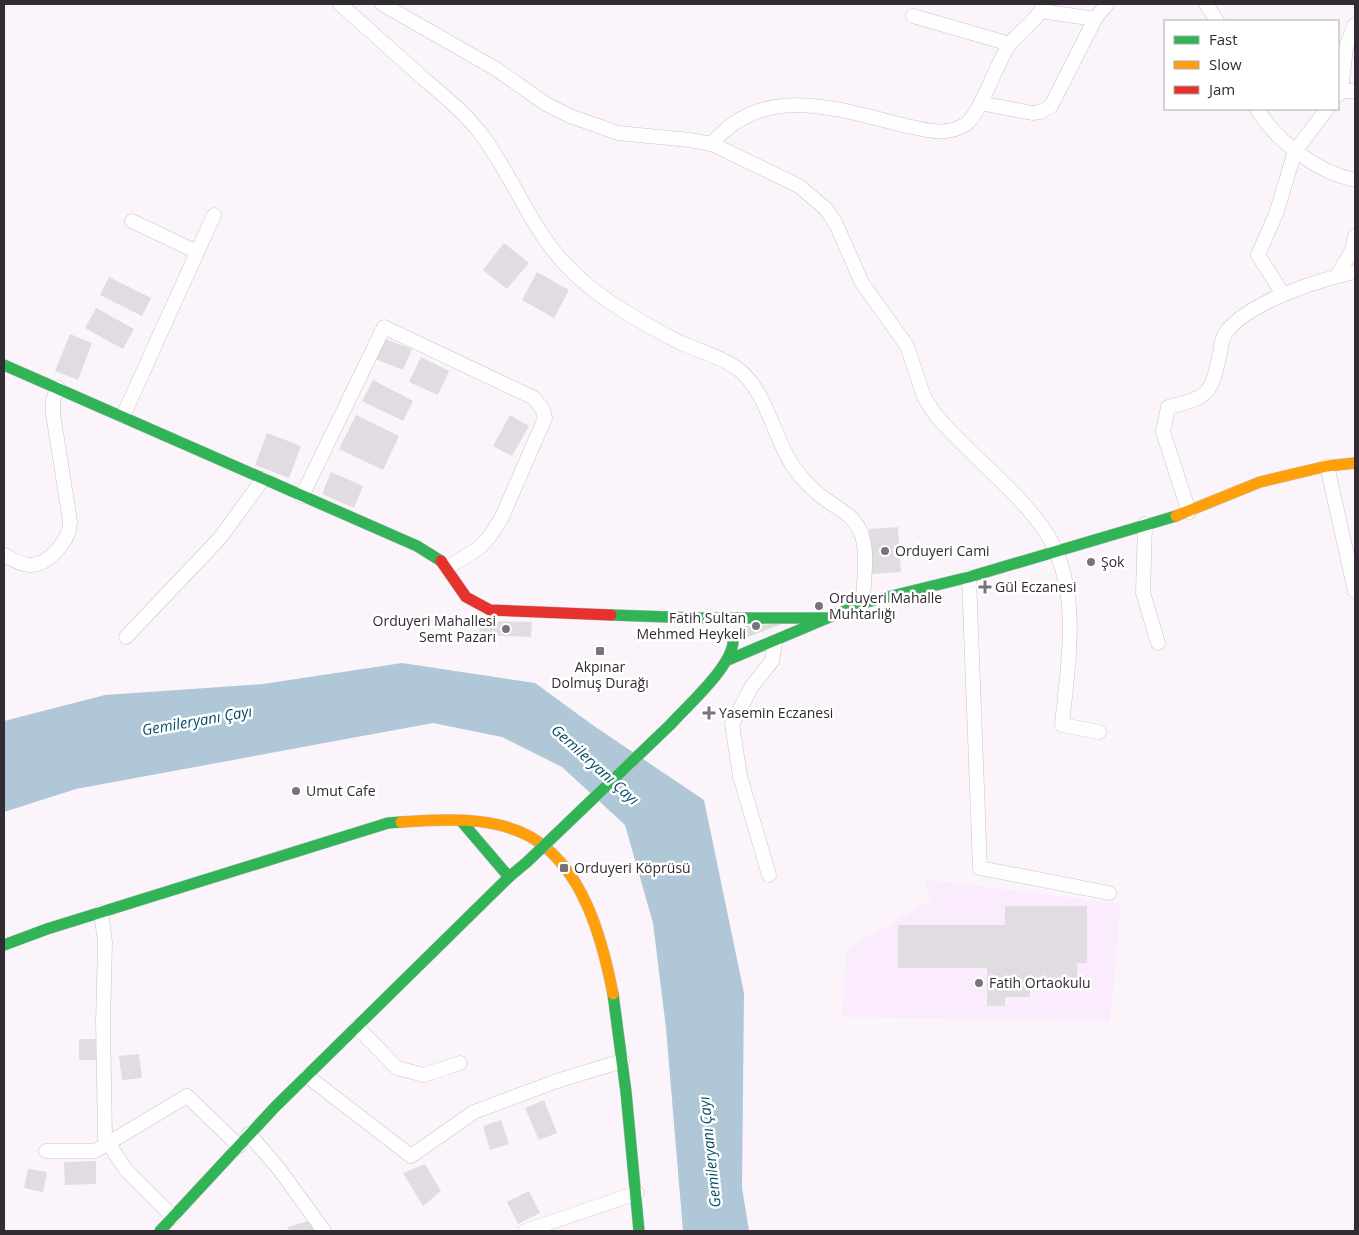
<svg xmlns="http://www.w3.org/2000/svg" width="1359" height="1235" font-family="'Open Sans',sans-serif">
<rect width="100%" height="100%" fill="#fbf5fb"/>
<!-- built -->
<path fill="#fbecfd" d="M924,879l197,25 -11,117 -268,-4 4,-68 84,-48z"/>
<!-- green -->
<path fill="#d1e1d8" d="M784,623l-39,15 -5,-2 -3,-9z"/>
<!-- water -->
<path fill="#afc7d6" d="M402,663l133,20 59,43 110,74 40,193 -2,195 7,43h-66l-17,-203 -13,-105 -28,-98 -63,-58 -60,-30 -69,-14 -357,66 -72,23v-91l101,-26 158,-11z"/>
<!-- building -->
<g fill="#e1dbe2">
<path d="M504,243l25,20 -22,26 -24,-19z"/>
<path d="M537,272l32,18 -15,28 -32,-18z"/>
<path d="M109,277l42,21 -9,18 -42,-21z"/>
<path d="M96,308l38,21 -11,20 -38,-21z"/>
<path d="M70,334l22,9 -14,37 -23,-9z"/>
<path d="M383,338l29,11 -9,21 -28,-11z"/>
<path d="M421,357l28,14 -11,24 -29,-13z"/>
<path d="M373,380l40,21 -10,20 -41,-20z"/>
<path d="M356,415l43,21 -16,34 -44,-21z"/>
<path d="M510,415l19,11 -17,30 -19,-10z"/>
<path d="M267,433l34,13 -12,32 -34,-13z"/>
<path d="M331,472l32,14 -9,22 -32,-14z"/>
<path d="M898,527l3,45 -29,2 -3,-45z"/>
<path d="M480,621l52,1 -1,15 -52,-2z"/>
<path d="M1005,906h82v57h-10v20l-47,1v13h-25v9h-18v-38h-89v-43h107z"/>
<rect x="79" y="1039" width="19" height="21"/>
<path d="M139,1054l3,24 -20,2 -3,-24z"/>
<path d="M544,1100l13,33 -18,7 -14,-32z"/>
<path d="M501,1120l8,24 -19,6 -7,-24z"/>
<path d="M96,1161v23l-31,1 -1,-23z"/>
<path d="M425,1164l16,27 -18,15 -20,-33z"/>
<path d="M28,1169l19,3 -4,20 -19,-4z"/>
<path d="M529,1191l11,22 -22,11 -11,-22z"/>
<path d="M308,1221l8,10h-26l-3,-4z"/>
</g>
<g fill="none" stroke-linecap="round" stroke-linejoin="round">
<defs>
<g id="street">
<path d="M340,4c28,25 56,50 84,75 20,17 41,34 57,55 32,42 49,94 86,132 30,32 75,57 114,77 18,8 41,14 57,26 28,21 36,69 55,97 9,13 20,25 32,33 13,10 30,17 36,34 8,20 2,49 2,70"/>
<path d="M382,4l114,65 50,35 24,12 48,17 72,7 22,4 87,42 27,23 10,15 26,59 45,63 17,51 11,17c33,40 78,72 108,114 40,57 25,133 19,197l37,7"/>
<path d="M1206,4l11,17"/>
<path d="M1041,11l54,8"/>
<path d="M913,16l97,28"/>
<path d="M1341,91l5,-44 9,-22"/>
<path d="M1338,95l3,-4h14"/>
<path d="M980,103l52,10 8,-1 11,-6 44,-87 12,-15"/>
<path d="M1257,109c20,33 60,63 98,71"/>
<path d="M712,144c50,-62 126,-35 191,-19 22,5 43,12 63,-1 16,-12 30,-62 44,-80 10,-14 28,-23 34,-40"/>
<path d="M132,221l65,31"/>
<path d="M1337,276l15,-26 3,-14"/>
<path d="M1283,294l-25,-39 18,-41 19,-63 32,-42"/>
<path d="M123,416l91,-201"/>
<path d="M1327,466l28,125"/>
<path d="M302,496l82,-169 150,71 9,12 2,8 -43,99 -12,19 -11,12 -32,20"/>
<path d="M1189,512l-26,-80 5,-25c42,-10 43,-13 52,-54 1,-8 2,-16 7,-22 24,-30 92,-51 128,-59"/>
<path d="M1145,524l-2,69 15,50"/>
<path d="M4,555c8,4 17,10 26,10 19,0 41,-26 40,-44l-17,-107v-14l5,-12"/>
<path d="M969,577l11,291 129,25"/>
<path d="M126,637l94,-99 43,-59"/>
<path d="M769,875l-29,-99 -8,-52 20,-38 20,-25 3,-19"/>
<path d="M101,912l4,30 -2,80 2,116 21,32 47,47"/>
<path d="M357,1027l40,41 27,7 36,-12"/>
<path d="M307,1076l104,80 63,-44 83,-31 65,-20"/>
<path d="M249,1134l30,35 45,62"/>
<path d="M46,1151h49l92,-55 52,50"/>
<path d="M525,1231l112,-38"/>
</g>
<g id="fast">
<path d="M4,365l413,181 24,15"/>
<path d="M611,615l87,3h127"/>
<path d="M728,660l135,-57 106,-26 207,-61"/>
<path d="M671,724c17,-19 65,-61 62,-86"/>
<path d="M462,822l47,55"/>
<path d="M4,945l43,-16 341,-106 13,-1"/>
<path d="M613,994l13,98 13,139"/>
<path d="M160,1231l115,-124 234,-230 18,-15"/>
</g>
<g id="slow">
<path d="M1176,516l84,-34 67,-16 28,-3"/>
<path d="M401,822c40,-3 91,-6 128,14 54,30 73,102 84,158"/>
</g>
<path id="jam" d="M441,561l25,36 24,13 121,5"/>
</defs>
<!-- street casing -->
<use href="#street" stroke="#c9c4ca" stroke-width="15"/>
<!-- fast casing -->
<use href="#fast" stroke="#c9c4ca" stroke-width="12"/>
<!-- slow casing -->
<use href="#slow" stroke="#c9c4ca" stroke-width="12"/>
<!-- jam casing -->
<use href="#jam" stroke="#c9c4ca" stroke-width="12"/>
<!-- street -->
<use href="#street" stroke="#fefefe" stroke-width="14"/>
<!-- fast -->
<use href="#fast" stroke="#30b455" stroke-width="11"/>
<!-- slow -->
<use href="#slow" stroke="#ff9f0a" stroke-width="11"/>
<!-- jam -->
<use href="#jam" stroke="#e5322d" stroke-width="11"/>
<defs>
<path id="fast-bridge" d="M527,862l144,-138"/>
</defs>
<!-- fast-bridge casing -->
<use href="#fast-bridge" stroke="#c9c4ca" stroke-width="12" stroke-linecap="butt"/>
<!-- fast-bridge -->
<use href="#fast-bridge" stroke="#30b455" stroke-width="11"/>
</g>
<!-- markers -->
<g fill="#787279" stroke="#fff" stroke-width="2">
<circle cx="885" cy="551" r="5"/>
<circle cx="1091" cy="562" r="5"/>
<path d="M982.5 579.5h5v5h5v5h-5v5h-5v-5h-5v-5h5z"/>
<circle cx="819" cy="606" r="5"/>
<circle cx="756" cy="626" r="5"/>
<circle cx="506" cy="629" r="5"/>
<rect x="595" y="646" width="10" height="10" rx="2.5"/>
<path d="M706.5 705.5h5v5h5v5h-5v5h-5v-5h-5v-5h5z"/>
<circle cx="296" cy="791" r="5"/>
<rect x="559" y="863" width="10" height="10" rx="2.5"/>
<circle cx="979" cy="983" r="5"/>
</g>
<g text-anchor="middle" stroke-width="5" stroke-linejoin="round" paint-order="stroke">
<!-- poi labels -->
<g font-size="14" fill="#322b33" stroke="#fff" text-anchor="start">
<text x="895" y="556">Orduyeri Cami</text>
<text x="1101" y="567">Şok</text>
<text x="995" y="592">Gül Eczanesi</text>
<text x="829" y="603">Orduyeri Mahalle<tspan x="829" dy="16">Muhtarlığı</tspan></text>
<text x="746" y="623" text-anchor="end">Fatih Sultan<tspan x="746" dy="16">Mehmed Heykeli</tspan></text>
<text x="496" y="626" text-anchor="end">Orduyeri Mahallesi<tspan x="496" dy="16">Semt Pazarı</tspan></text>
<text x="600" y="672" text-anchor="middle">Akpınar<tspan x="600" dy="16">Dolmuş Durağı</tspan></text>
<text x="719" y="718">Yasemin Eczanesi</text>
<text x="306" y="796">Umut Cafe</text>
<text x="574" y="873">Orduyeri Köprüsü</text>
<text x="989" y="988">Fatih Ortaokulu</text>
</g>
<!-- water labels -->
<g font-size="15" font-style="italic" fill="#054d69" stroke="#fff">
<text transform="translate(197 721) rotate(-10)" y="5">Gemileryanı Çayı</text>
<text transform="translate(595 765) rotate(42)" y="5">Gemileryanı Çayı</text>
<text transform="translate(710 1152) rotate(-96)" y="5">Gemileryanı Çayı</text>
</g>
</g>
<!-- border -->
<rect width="1359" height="1235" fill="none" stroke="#322b33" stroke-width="10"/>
<!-- legend -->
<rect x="1164" y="20" width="175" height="90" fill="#ffffff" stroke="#adaaad"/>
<rect x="1174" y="36" width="25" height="8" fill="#30b455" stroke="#adaaad"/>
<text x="1209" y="45" font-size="15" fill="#322b33">Fast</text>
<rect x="1174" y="61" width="25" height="8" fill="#ff9f0a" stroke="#adaaad"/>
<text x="1209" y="70" font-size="15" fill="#322b33">Slow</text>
<rect x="1174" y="86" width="25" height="8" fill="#e5322d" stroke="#adaaad"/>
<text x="1209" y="95" font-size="15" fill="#322b33">Jam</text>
</svg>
